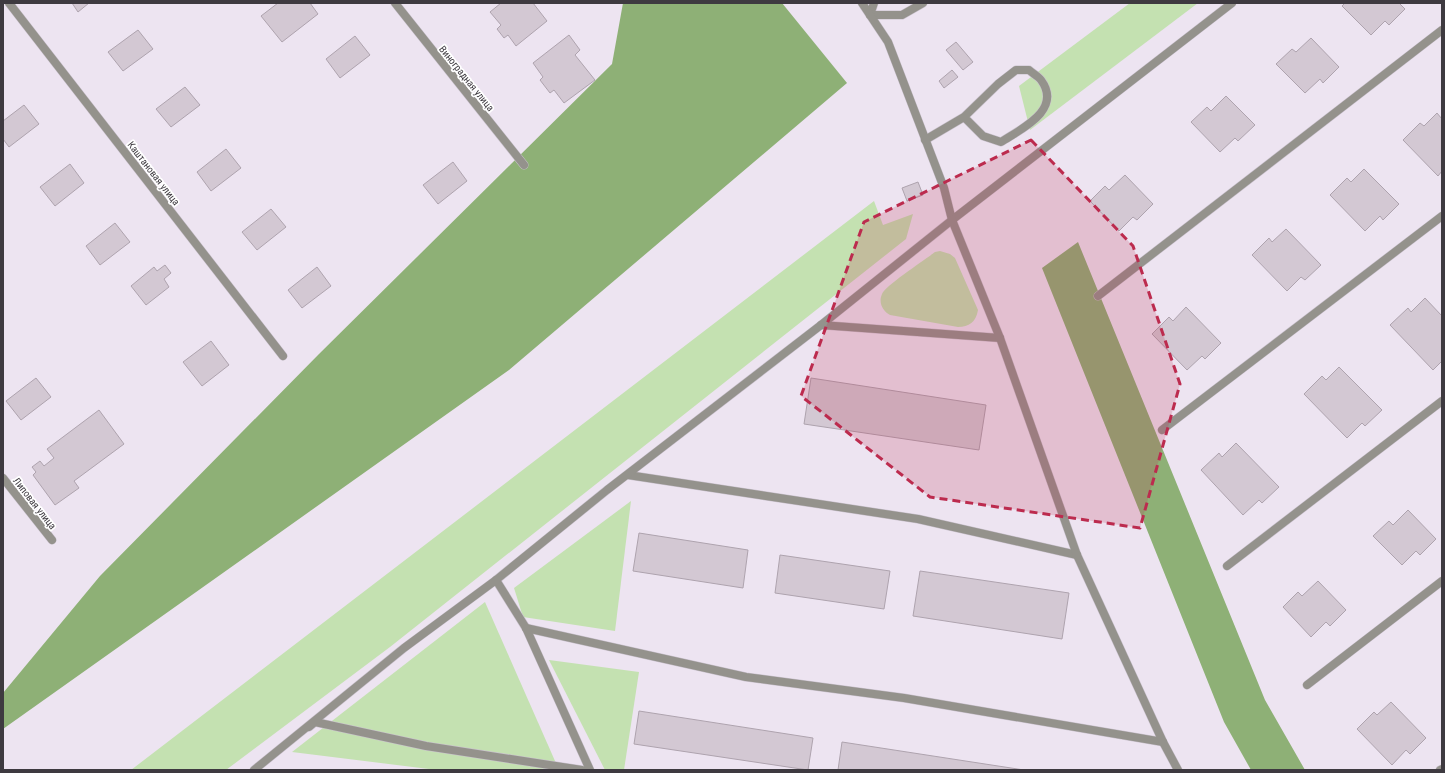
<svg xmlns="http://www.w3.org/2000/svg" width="1445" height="773" font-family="'Roboto Condensed',sans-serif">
<rect width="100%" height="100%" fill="#ede4f1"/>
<!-- green -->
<g fill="#c4e1b1">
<path d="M1130,3h68l-168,127 -11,-44z"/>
<path d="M874,201l9,24 30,-11 -7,25 -516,408 -164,123h-95z"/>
<path d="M940,251l10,3 5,4 23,52c-2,12 -9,17 -20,17l-68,-12c-7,-4 -12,-12 -8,-21 4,-9 43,-34 53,-42z"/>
<path d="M631,501l-16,130 -92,-14 -9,-29z"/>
<path d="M485,602l74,168h-122l-145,-18z"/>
<path d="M549,660l90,12 -15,98h-19z"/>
</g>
<!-- forest -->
<g fill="#8eb076">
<path d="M623,3h159l65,80 -338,287 -506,359v-36l97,-117 219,-222 293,-290z"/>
<path d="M1078,242l187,458 40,70h-54l-27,-48 -182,-454z"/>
</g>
<!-- building -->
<g fill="#d3c8d3" stroke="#aea3ae">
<path d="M72,3h17l-11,9z"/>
<path d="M278,3h32l8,11 -36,28 -21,-26z"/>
<path d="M501,3h32l14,18 -31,25 -8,-11 -4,3 -7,-9 4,-4 -11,-13z"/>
<path d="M1345,3h54l6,6 -16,16 -4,-4 -14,14 -29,-29z"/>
<path d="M138,30l15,19 -30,22 -15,-19z"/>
<path d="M569,35l11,15 -5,5 20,25 -31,23 -10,-13 -4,3 -10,-13 3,-3 -10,-14z"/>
<path d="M355,36l15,19 -30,23 -14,-19z"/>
<path d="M1311,38l28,29 -16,16 -3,-4 -15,14 -29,-29 16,-15 4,3z"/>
<path d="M956,42l17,20 -10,8 -17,-20z"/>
<path d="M952,70l6,7 -14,11 -5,-7z"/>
<path d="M185,87l15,18 -29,22 -15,-18z"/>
<path d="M1226,96l29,29 -17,16 -3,-3 -15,14 -29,-30 16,-15 4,4z"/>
<path d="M24,105l15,19 -30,23 -6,-8v-18z"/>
<path d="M1437,113l5,6v52l-4,5 -35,-36 17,-17 4,3z"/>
<path d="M226,149l15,19 -30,23 -14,-19z"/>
<path d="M453,162l14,19 -29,23 -15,-19z"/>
<path d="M70,164l14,19 -29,23 -15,-19z"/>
<path d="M1364,169l35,35 -16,16 -3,-4 -15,15 -35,-36 17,-17 4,4z"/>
<path d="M1125,175l28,29 -16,16 -4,-3 -14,14 -29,-30 15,-15 4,4z"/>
<path d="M918,182l5,13 -16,6 -5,-13z"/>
<path d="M271,209l15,18 -29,23 -15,-18z"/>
<path d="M115,223l15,19 -30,23 -14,-19z"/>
<path d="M1286,229l35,36 -16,15 -4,-3 -14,14 -35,-36 17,-17 3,4z"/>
<path d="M165,265l6,8 -7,6 5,8 -23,18 -15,-19 23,-19 3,4z"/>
<path d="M317,267l14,19 -29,22 -14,-18z"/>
<path d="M1425,298l17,18v45l-9,9 -43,-45 18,-17 3,4z"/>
<path d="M1186,307l35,36 -16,16 -3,-3 -15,14 -35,-36 17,-17 4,4z"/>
<path d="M211,341l18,24 -27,21 -19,-24z"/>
<path d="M1339,367l43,43 -17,16 -3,-3 -15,15 -43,-44 18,-18 4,4z"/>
<path d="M36,378l15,19 -30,23 -15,-19z"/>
<path d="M811,378l175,27 -7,45 -175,-26z"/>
<path d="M99,410l25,34 -50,37 5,7 -24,17 -22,-30 3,-3 -4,-5 8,-6 4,5 10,-8 -7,-9z"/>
<path d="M1236,443l43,44 -17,16 -3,-3 -16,15 -42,-45 18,-17 3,4z"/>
<path d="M1408,510l28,29 -16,16 -4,-4 -14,14 -29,-29 16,-15 4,4z"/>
<path d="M639,533l109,17 -5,38 -110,-17z"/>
<path d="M780,555l110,16 -6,38 -109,-16z"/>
<path d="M920,571l149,22 -7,46 -149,-23z"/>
<path d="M1318,581l28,29 -16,16 -4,-4 -15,15 -28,-30 15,-15 4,4z"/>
<path d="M1391,702l35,36 -16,16 -4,-4 -14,15 -35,-36 17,-17 3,3z"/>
<path d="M639,711l174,27 -5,32 -174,-26z"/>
<path d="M842,742l182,28h-186z"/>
</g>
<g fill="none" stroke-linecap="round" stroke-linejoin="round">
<defs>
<g id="lane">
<path d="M874,3l-4,12h32l21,-12"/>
<path d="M925,140l39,-23 19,19 18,6c20,-13 62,-32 40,-62 -3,-4 -9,-7 -12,-10h-13l-18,14 -34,33"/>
<path d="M1098,296l344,-266"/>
<path d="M821,325l179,13"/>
<path d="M1162,430l280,-214"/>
<path d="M628,475l290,44 159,36"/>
<path d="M1227,566l215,-165"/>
<path d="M526,628l220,49 158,21 259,44"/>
<path d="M1307,685l135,-104"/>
<path d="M309,727l6,-5 111,24 156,24"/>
<path d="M1440,770l2,-1"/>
</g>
<g id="street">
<path d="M9,3l274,353"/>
<path d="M395,3l129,162"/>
<path d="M862,3l26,39 56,146 8,32 280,-217"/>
<path d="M3,478l49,62"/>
<path d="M496,580l30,48 64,142"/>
<path d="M254,770l150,-122 92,-68 111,-90 214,-165 131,-105 48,118 77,217 86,187 15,28"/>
</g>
</defs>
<!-- lane casing -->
<use href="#lane" stroke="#cac2ce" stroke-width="9"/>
<!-- street casing -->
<use href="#street" stroke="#cac2ce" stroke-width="9"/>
<!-- lane -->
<use href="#lane" stroke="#94928c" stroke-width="8"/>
<!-- street -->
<use href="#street" stroke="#94928c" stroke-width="8"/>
</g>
<!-- marked area -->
<path fill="#bc2b4e" fill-opacity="0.2" stroke="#bc2b4e" stroke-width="3" stroke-dasharray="8 5" stroke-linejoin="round" d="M1031,140l102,106 47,138 -40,144 -210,-31 -129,-101 63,-174z"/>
<g text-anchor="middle" stroke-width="3.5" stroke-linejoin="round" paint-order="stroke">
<!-- street labels -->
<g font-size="10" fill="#3e3a40" stroke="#fff">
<text transform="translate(467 78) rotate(51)" y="4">Виноградная улица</text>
<text transform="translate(154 173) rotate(52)" y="4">Каштановая улица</text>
<text transform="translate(35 503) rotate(52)" y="4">Липовая улица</text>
</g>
</g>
<!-- border -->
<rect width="1445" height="773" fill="none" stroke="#3e3a40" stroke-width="8"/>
</svg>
